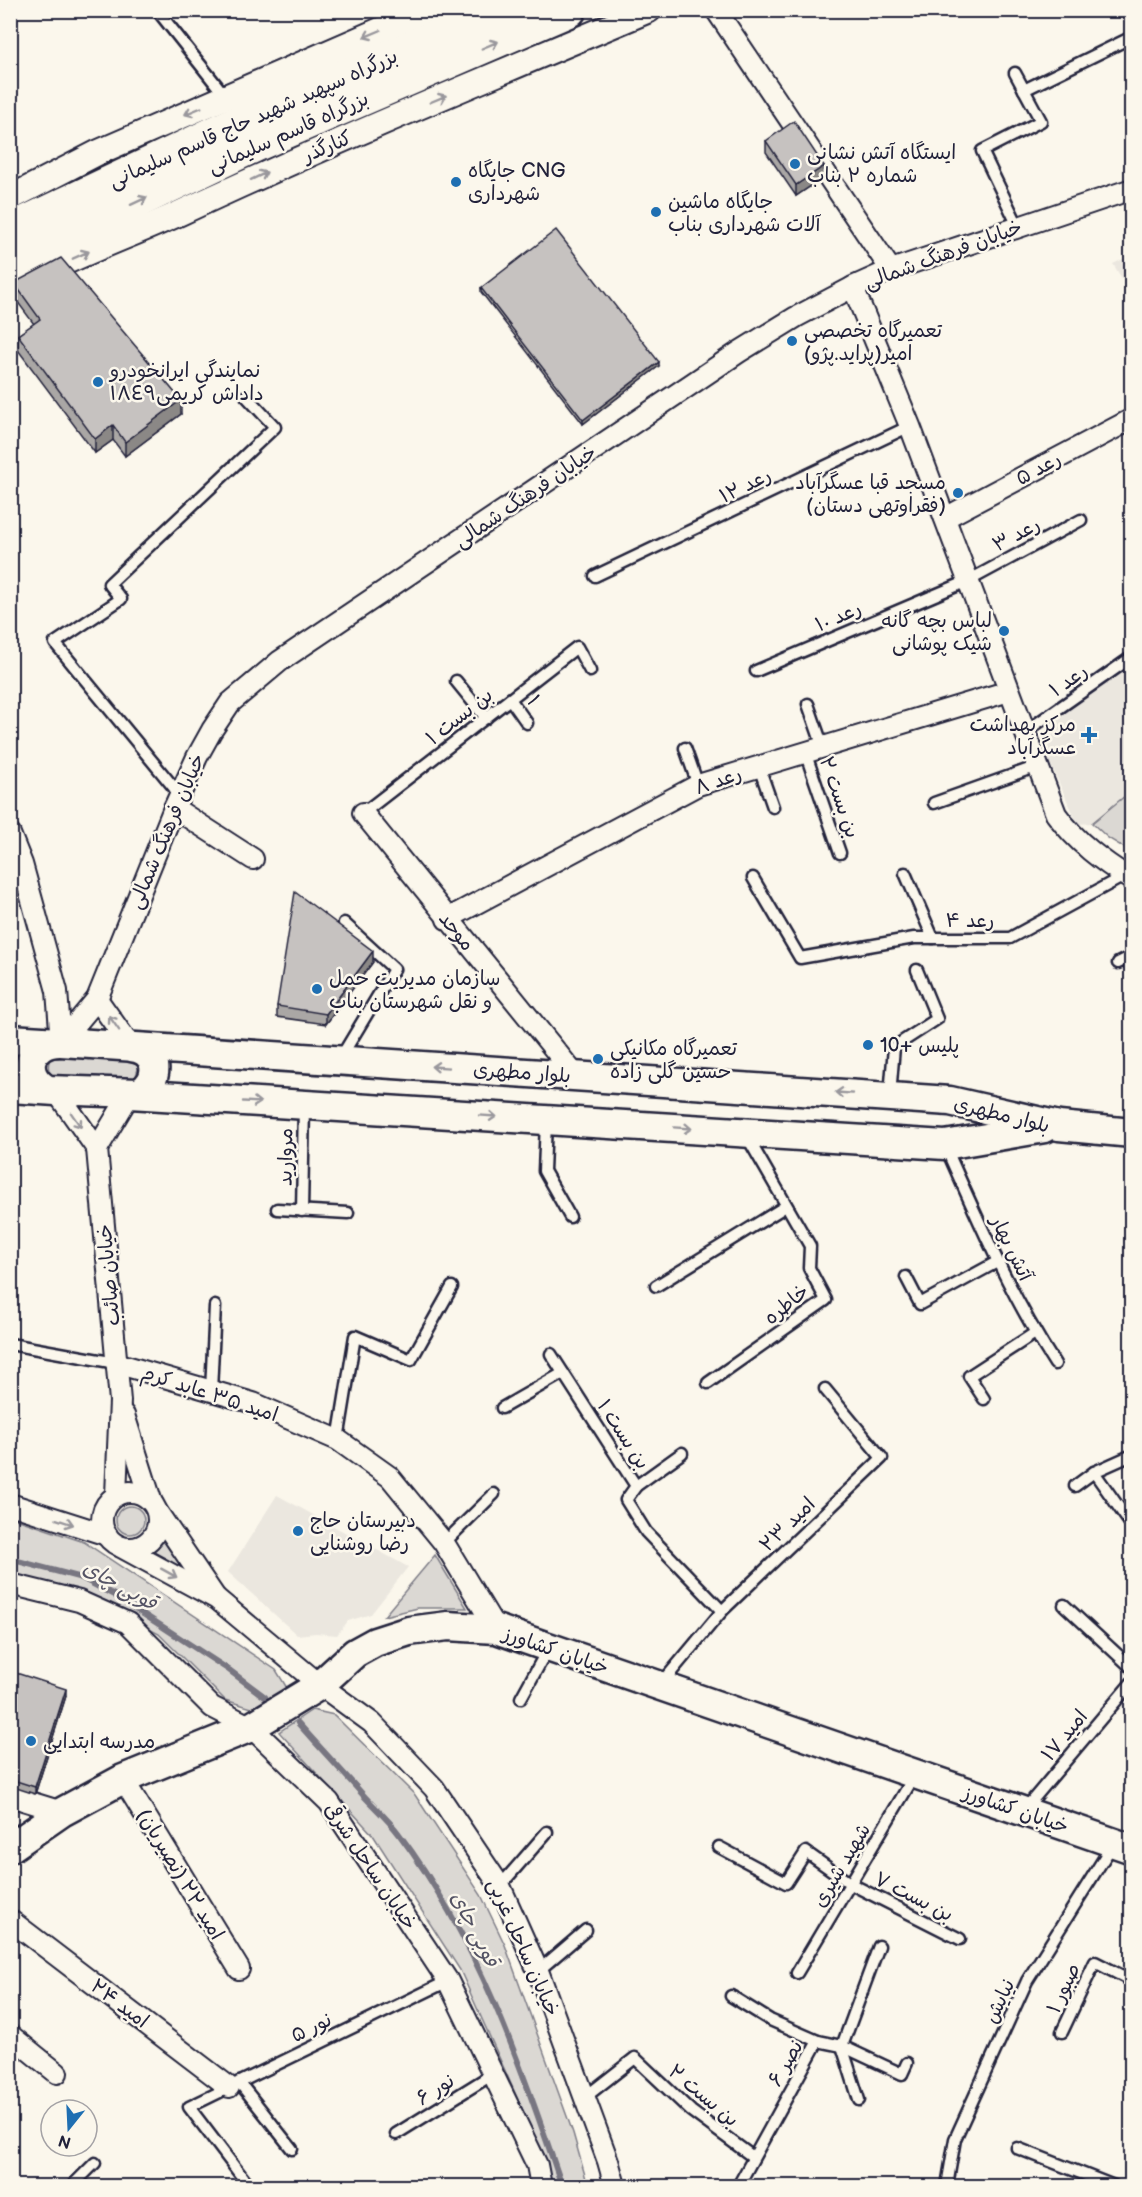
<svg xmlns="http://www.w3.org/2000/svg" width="1142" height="2197" font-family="'Balsamiq Sans','Playpen Sans Arabic',sans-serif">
<rect width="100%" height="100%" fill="#fbf7ec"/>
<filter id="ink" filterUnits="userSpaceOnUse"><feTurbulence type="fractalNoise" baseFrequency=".0167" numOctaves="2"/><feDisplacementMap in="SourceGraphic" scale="12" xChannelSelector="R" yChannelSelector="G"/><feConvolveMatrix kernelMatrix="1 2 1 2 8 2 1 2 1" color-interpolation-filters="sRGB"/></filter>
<g filter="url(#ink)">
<!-- built -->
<g fill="#ebe7df">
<path d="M1131,255v38l-18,-29z"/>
<path d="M1131,668v124l-39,31 -14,1 -36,-78 7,-23z"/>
<path d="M277,1495l131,72 -37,47 -23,7 -11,14 -21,-2 -19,2 -69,-63z"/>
</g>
<!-- green -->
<g fill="#dbd8d3" stroke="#7e7d87" stroke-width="1.5">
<path d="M1131,791v61l-23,-14 -16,-15z"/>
<path d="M55,1054l65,2 17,7 1,6 -3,10 -84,-3c-4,-9 -4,-16 4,-22z"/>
<circle cx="130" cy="1520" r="14"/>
<path d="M10,1517l74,25 192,128 11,18 -32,21 -30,-9 -66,-66 -81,-43 -67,-17z"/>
<path d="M166,1539l20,34 -34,-20z"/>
<path d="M435,1555l32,53h-49l-34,8z"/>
<path d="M312,1710l22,5 81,80 66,100 24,50 68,188 15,53h-40l-20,-64 -68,-152 -87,-135 -94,-103z"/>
</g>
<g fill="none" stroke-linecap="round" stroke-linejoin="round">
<!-- stream -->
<g stroke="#787681" stroke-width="6">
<path d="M10,1559l72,19 32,17 115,75 36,27"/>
<path d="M298,1723c22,25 45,49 67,74 11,12 24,23 34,37 78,104 122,230 163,352"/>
</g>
<defs>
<g id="service">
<path d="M157,10l69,87"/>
<path d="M1015,73l26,48 -59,30 36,75"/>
<path d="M1024,90l108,-53"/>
<path d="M595,576l315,-150"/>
<path d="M756,671l212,-90 113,-61"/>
<path d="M456,681l30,37"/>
<path d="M510,699l17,24"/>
<path d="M808,704l15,43"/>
<path d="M1025,732l107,-75"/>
<path d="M685,748l13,37"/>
<path d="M805,752l35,101"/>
<path d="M759,767l14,40"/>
<path d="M180,795l-125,-152 66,-44 -12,-15 166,-157 -29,-31"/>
<path d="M934,803l104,-37"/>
<path d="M363,813l214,-166 13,24"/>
<path d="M905,873l28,65"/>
<path d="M753,878l47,80 114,-20h96l114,-62"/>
<path d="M1118,963l14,-7"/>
<path d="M341,1057l53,-88 -50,-46"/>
<path d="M890,1095l4,-48 43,-28 -20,-49"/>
<path d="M546,1122l-2,49 26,46"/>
<path d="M946,1148c33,74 65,148 109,216"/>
<path d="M277,1209l71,4"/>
<path d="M302,1211l2,-106"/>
<path d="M906,1277l14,27 77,-42"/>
<path d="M656,1286l130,-80"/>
<path d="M10,1344l106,19"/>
<path d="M551,1354l85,132 -10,14 20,32 76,79"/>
<path d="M708,1383l118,-83 -17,-32 1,-22 -64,-111"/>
<path d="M211,1391l4,-85"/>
<path d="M984,1399l-15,-23 66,-43"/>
<path d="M502,1408l61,-35"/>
<path d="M338,1440l17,-104 56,24 41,-73"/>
<path d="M1094,1472l38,54"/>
<path d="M636,1486l46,-33"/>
<path d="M1075,1486l19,-14 38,-17"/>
<path d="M444,1543l50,-49"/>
<path d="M1064,1605l68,63"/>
<path d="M662,1683l60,-72 160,-153 -57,-69"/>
<path d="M521,1698l28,-51"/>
<path d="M1025,1809l107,-127"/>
<path d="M719,1847l67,36 20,-31 45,32 109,55"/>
<path d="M500,1886l47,-54"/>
<path d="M538,1971l48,-41"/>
<path d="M797,1973l118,-198"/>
<path d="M731,1996l39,24 48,21"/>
<path d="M1062,2032l33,-70 37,19"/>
<path d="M842,2046l60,28 5,-11"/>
<path d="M842,2046l17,54"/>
<path d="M239,2082l53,67"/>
<path d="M584,2098l51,-40 56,53 62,46"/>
<path d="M396,2134l97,-60"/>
<path d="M1017,2148l97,38"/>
<path d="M72,2186l23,-23"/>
<path d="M249,2186l-60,-79 259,-126"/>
<path d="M738,2186l80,-145 24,5 37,-100"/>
<path d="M947,2186l8,-47 72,-158 86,-137"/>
</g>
<g id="minor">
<path d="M716,10l175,260"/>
<path d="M853,287l57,139 146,388c21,29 46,47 76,66"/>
<path d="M945,518l187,-99"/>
<path d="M174,808l79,51"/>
<path d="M363,813l213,263"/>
<path d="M10,834l12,30 35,127 4,51"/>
<path d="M447,919l251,-134 311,-94"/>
<path d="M97,999l34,48"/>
<path d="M61,1042l36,-43 77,-191 23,-51 15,-27 18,-27 50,-42 459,-309 57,-35 57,-30 38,-17 241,-81"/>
<path d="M56,1091l41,58 23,252 -4,94"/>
<path d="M97,1149l33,-55"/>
<path d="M116,1363l137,40 85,37 52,37 54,66 52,86"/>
<path d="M124,1415l27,85"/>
<circle cx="130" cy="1520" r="28"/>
<path d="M10,1504l97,31"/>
<path d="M158,1513l57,84"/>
<path d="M121,1547l96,52 103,86 52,38 62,65 66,98 38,85 70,190 7,25"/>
<path d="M10,1584l69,17 49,22 84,84 39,20 78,75 119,179 89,184 4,21"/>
<path d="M123,1779l116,190"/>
<path d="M10,1796l52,16"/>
<path d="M10,1920l219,167"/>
<path d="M10,2035l47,38"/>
</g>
<g id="tertiary">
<path d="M10,198l89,-46 327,-142"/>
<path d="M10,291c54,-32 113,-52 170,-78 154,-72 312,-137 469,-203"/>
</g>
<g id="secondary">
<path d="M10,1039l49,3"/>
<path d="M131,1047c28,3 31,33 8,46l-91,-3c-29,-15 -19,-49 13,-48l889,59 109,25 73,7"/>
<path d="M10,1088l46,3"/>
<path d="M130,1094l815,51 100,-17"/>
<path d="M10,1848l52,-36 61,-33 128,-52 69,-42 35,-32 20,-11 34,-11 39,-5 48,3 636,220"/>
</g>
<g id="trunk">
<path d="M10,230l234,-111 252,-109"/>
<path d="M10,262l250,-119 309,-133"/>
</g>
</defs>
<!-- service casing -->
<use href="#service" stroke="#22223b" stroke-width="15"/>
<!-- minor casing -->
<use href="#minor" stroke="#22223b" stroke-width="24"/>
<!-- tertiary casing -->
<use href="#tertiary" stroke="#22223b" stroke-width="28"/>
<!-- secondary casing -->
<use href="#secondary" stroke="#22223b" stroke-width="33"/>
<!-- trunk casing -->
<use href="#trunk" stroke="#22223b" stroke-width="38"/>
<!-- service -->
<use href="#service" stroke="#fbf7ec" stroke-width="10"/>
<!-- minor -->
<use href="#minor" stroke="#fbf7ec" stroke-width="20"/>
<!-- tertiary -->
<use href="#tertiary" stroke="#fbf7ec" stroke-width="24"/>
<!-- secondary -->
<use href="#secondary" stroke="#fbf7ec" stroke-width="28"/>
<!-- trunk -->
<use href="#trunk" stroke="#fbf7ec" stroke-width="33"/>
</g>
<!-- wall -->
<g fill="#aaa7a5" stroke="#22223b" stroke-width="1.5">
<path d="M766,141l58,36 -28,19 -30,-44z"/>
<path d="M14,283l167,131 -56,42 -12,-16 -18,13 -77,-103v-15l16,-11 -20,-27z"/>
<path d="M481,288l178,78 -76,58 -102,-132z"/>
<path d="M373,962l-47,62 -49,-7v-11z"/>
<path d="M10,1671l56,25 -31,98 -25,-8z"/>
</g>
<!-- shaded-wall -->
<g fill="#8b8886" stroke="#22223b" stroke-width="1.5">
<path d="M824,166v11l-28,19v-11z"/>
<path d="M659,362v4l-76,58v-4z"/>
<path d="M181,400v14l-56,42v-14z"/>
<path d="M113,425v15l-18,13v-14z"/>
<path d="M373,951v11l-47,62v-10z"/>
<path d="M66,1689v7l-31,98v-7z"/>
</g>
<!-- building -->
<g fill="#c6c2c0" stroke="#22223b" stroke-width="1.5">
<path d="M794,121l30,45 -28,19 -30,-44z"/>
<path d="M556,230l103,132 -76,58 -102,-132z"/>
<path d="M61,258l120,142 -56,42 -12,-17 -18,14 -77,-104 22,-16 -26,-36z"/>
<path d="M295,892l78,59 -47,63 -49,-8z"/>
<path d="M10,1671l56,18 -31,98 -25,-8z"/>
</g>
<!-- one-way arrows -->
<defs><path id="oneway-shaft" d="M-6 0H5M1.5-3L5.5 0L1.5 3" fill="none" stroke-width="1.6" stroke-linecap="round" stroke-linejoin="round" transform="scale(1.5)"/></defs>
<g stroke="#99979c">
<use href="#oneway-shaft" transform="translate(372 34) rotate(157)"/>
<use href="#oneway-shaft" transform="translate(490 45) rotate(-23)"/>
<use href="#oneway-shaft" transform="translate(438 99) rotate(-23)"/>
<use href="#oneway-shaft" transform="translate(193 111) rotate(157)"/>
<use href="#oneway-shaft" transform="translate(259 176) rotate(-25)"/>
<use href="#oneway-shaft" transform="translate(139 201) rotate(-25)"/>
<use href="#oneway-shaft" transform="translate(81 255) rotate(-24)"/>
<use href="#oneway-shaft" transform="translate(114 1023) rotate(-125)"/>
<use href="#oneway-shaft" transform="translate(440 1067) rotate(-176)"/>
<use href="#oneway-shaft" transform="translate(844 1093) rotate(-176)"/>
<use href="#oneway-shaft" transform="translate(252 1102) rotate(3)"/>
<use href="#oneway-shaft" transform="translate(488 1116) rotate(4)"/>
<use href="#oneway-shaft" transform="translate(76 1120) rotate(55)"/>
<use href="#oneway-shaft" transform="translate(683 1128) rotate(4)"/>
<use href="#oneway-shaft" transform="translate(65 1522) rotate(18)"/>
<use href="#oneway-shaft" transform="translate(169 1573) rotate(29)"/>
</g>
</g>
<!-- markers -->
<g fill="#1f6fb2" stroke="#fbf7ec" stroke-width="2">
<circle cx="795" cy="164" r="6"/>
<circle cx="456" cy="182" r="6"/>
<circle cx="656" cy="212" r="6"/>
<circle cx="792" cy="341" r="6"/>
<circle cx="98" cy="382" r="6"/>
<circle cx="958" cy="493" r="6"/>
<circle cx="1004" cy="631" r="6"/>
<path d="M1086 726h6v6h6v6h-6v6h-6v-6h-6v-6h6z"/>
<circle cx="317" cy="989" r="6"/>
<circle cx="868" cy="1045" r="6"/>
<circle cx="598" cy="1059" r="6"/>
<circle cx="298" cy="1531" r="6"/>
<circle cx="31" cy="1741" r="6"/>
</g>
<g text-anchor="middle" stroke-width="5" stroke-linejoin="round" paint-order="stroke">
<!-- street labels -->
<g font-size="20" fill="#22223b" stroke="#fbf7ec">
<text transform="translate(253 118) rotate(-24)" y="7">بزرگراه سپهبد شهید حاج قاسم سلیمانی</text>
<text transform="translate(288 132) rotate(-24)" y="7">بزرگراه قاسم سلیمانی</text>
<text transform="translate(327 146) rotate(-23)" y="7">کنارگذر</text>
<text transform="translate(943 254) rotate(-20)" y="7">خیابان فرهنگ شمالی</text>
<text transform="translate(1038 468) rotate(-28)" y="7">رعد ۵</text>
<text transform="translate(745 485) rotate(-26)" y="7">رعد ۱۲</text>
<text transform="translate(525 496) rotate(-34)" y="7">خیابان فرهنگ شمالی</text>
<text transform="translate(1016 534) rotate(-28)" y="7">رعد ۳</text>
<text transform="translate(838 616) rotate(-23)" y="7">رعد ۱۰</text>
<text transform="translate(1068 680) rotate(-35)" y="7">رعد ۱</text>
<text transform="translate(534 700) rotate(55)" y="7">۱</text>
<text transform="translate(459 716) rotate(-38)" y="7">بن بست ۱</text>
<text transform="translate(718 780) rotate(-19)" y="7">رعد ۸</text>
<text transform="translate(840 797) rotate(71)" y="7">بن بست ۲</text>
<text transform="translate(166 831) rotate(-67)" y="7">خیابان فرهنگ شمالی</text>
<text x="970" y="927">رعد ۴</text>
<text transform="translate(457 931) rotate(51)" y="7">موحد</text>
<text transform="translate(522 1072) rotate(4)" y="7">بلوار مطهری</text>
<text transform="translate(1002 1114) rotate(14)" y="7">بلوار مطهری</text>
<text transform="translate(285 1157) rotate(-89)" y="7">مروارید</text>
<text transform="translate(1012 1248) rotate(64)" y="7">آتش بهار</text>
<text transform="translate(108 1275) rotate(-95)" y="7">خیابان صائب</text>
<text transform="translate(786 1304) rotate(-39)" y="7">خاطره</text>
<text transform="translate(210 1393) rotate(18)" y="7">امید ۳۵ عابد کرم</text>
<text transform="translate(624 1434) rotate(57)" y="7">بن بست ۱</text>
<text transform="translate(787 1524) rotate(-44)" y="7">امید ۲۳</text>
<text transform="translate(556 1650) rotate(19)" y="7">خیابان کشاورز</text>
<text transform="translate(1064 1735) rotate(-50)" y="7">امید ۱۷</text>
<text transform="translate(1016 1809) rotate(19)" y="7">خیابان کشاورز</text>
<text transform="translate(841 1865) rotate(-59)" y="7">شهید شیری</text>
<text transform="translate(371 1866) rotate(56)" y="7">خیابان ساحل شرقی</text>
<text transform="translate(181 1874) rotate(59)" y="7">امید ۲۲ (نصیریان)</text>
<text transform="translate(914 1896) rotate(27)" y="7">بن بست ۷</text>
<text transform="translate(524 1947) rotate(66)" y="7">خیابان ساحل غربی</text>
<text transform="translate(1063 1988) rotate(-65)" y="7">صبور ۱</text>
<text transform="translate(999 2001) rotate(-65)" y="7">نیایش</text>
<text transform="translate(120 2003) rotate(37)" y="7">امید ۲۴</text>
<text transform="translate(311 2027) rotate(-26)" y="7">نور ۵</text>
<text transform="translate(785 2063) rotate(-60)" y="7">نصر ۶</text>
<text transform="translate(435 2089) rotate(-32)" y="7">نور ۶</text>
<text transform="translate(704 2095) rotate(40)" y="7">بن بست ۲</text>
</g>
<!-- poi labels -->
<g font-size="20" fill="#22223b" stroke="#fbf7ec" text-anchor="start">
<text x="807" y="159">ایستگاه آتش نشانی<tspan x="807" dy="23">شماره ۲ بناب</tspan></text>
<text x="468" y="177">جایگاه CNG<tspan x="468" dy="23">شهرداری</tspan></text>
<text x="668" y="208">جایگاه ماشین<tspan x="668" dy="23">آلات شهرداری بناب</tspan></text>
<text x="804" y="337">تعمیرگاه تخصصی<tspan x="804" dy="23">امیر(پراید.پژو)</tspan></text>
<text x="110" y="377">نمایندگی ایرانخودرو<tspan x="110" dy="23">داداش کریمی١٨٤٩</tspan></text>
<text x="946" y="489" text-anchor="end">مسجد قبا عسگرآباد<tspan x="946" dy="23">(فقراوتهی دستان)</tspan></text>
<text x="992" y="627" text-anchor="end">لباس بچه گانه<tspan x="992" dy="23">شیک پوشانی</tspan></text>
<text x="1076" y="731" text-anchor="end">مرکز بهداشت<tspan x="1076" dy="23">عسگرآباد</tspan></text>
<text x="329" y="985">سازمان مدیریت حمل<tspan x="329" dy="23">و نقل شهرستان بناب</tspan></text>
<text x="880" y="1052">پلیس +10</text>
<text x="610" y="1055">تعمیرگاه مکانیکی<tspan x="610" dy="23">حسین گلی زاده</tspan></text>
<text x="310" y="1527">دبیرستان حاج<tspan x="310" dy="23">رضا روشنایی</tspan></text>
<text x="43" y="1748">مدرسه ابتدایی</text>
</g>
<!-- water labels -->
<g font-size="21" font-style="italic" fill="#545364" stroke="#fbf7ec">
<text transform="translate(120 1585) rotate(29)" y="7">قوبی چای</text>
<text transform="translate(475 1929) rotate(63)" y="7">قوبی چای</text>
</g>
</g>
<!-- margin -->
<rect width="1142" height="2197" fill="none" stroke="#fbf7ec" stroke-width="36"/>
<rect x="18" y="18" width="1106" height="2161" fill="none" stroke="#22223b" stroke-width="2" filter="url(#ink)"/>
<!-- north arrow -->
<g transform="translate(69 2128) rotate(198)"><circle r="28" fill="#fbf7ec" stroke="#a4a2a5" stroke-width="1.5"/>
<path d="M0-4.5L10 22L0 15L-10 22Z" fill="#1f6fb2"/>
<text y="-9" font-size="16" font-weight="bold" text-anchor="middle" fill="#22223b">N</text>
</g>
</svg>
